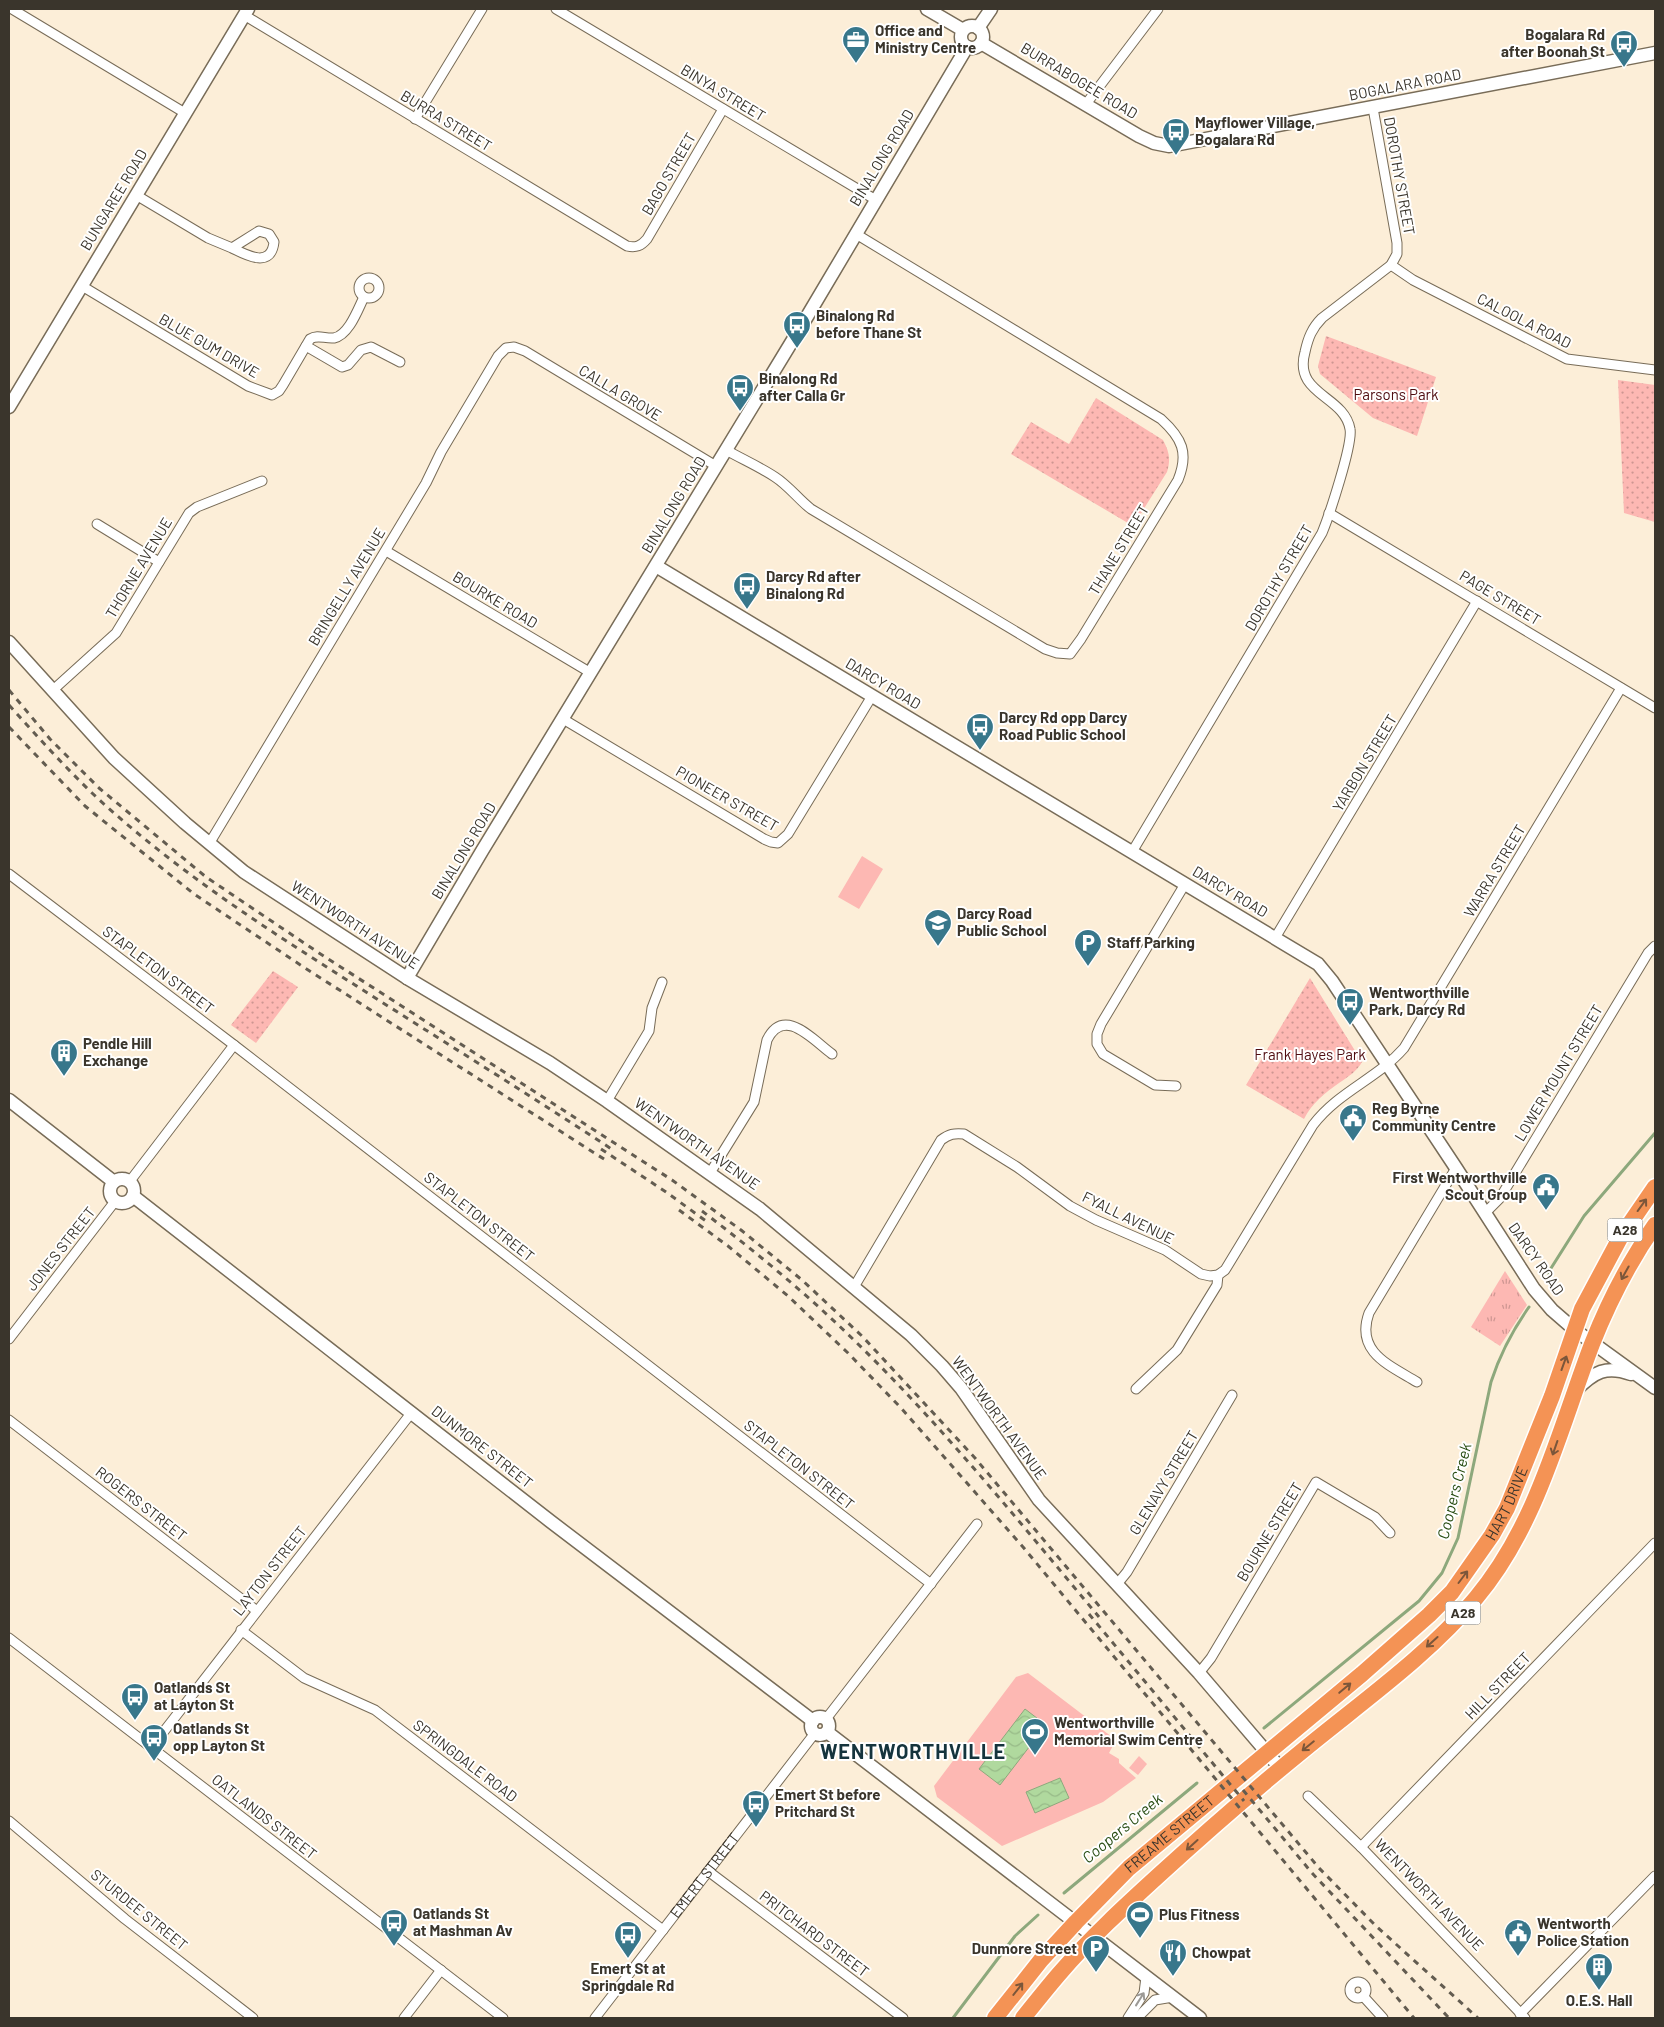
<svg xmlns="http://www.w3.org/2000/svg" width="1664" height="2027" font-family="Barlow,sans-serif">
<defs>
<pattern id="grass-tufts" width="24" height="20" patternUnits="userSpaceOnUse" patternTransform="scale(1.25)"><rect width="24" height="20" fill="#fdb8b3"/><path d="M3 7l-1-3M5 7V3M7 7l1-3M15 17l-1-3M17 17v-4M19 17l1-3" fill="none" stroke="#ce9692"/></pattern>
<pattern id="park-dots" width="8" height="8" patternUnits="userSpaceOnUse" patternTransform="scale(1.25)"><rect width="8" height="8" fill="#fdb8b3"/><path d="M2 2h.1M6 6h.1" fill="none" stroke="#ce9692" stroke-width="1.8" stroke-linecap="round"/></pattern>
<pattern id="water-waves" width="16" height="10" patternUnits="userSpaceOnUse" patternTransform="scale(1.25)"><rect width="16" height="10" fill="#b0d99e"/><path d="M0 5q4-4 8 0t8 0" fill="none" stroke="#98bb88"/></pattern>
</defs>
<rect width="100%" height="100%" fill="#fceed8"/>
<!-- grass -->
<path fill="url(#grass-tufts)" d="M1505,1271l22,34 -27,41 -29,-19z"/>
<!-- park -->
<g fill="url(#park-dots)">
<path d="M1326,336l110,41 -19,59 -44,-18 -53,-44 -2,-8z"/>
<path d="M1618,380l37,5v137l-31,-9z"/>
<path d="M1096,398l67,42c6,11 8,19 4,32l-34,54 -122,-72 20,-32 38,22z"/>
<path d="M273,971l25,16 -42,56 -25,-18z"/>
<path d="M1310,978l52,84c-5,9 -14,15 -23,21 -14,10 -27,20 -35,36l-58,-34z"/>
</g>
<!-- pitch -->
<g fill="#fdb8b3">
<path d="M862,856l21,13 -24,40 -21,-12z"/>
<path d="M1028,1673l88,67 -7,13 10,6v4l17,15 -33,24 -101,44 -65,-49 -3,-11 82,-109z"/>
<path d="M1139,1756l8,8 -9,11 -9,-7z"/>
</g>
<!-- water -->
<g fill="url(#water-waves)" stroke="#8da87c">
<path d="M1025,1709l21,16 -46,60 -21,-16z"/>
<path d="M1060,1778l9,20 -34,15 -9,-21z"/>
</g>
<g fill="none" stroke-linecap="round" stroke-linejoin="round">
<!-- stream -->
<g stroke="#8da87c" stroke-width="3">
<path d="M1548,1273l36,-57 71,-83"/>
<path d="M1264,1728l155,-127 23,-28 16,-35 33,-156c9,-28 21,-51 38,-75"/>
<path d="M1064,1893l133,-110"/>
<path d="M953,2018l62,-82 23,-21"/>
</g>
<defs>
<g id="street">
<path d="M12,9l173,104"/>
<path d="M556,9l320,191"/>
<path d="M244,15l383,231c9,2 14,0 20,-7l76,-130"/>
<path d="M1086,104l72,-95"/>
<path d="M415,119l67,-110"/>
<path d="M136,195l72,43 24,10 27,-17 10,3 5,8c-3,27 -28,13 -42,6"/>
<path d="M1391,265l22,15 154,79 88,11"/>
<circle cx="369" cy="288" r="10"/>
<path d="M82,286l166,100 24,9 7,-4 4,-6 27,-46c8,-5 15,0 24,-1 15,-3 24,-29 30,-41"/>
<path d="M306,346l36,21 6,-2 13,-15 10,-3 29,15"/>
<path d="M726,450c16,9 34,17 49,27 14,9 23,22 36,32l234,140 12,4 13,1 11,-15 97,-159c11,-27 4,-42 -17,-61l-305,-185"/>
<path d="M1329,513l326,195"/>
<path d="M97,524l62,38"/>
<path d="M386,551l205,122"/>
<path d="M53,690l63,-57 73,-120 8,-6 65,-26"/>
<path d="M563,719l201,120 7,3 7,1 10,-9 84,-138"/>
<path d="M209,844l217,-361 15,-31 57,-96 8,-8 8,-1 11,4 191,115"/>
<path d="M1132,852l190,-319c7,-17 31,-89 28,-104 -6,-34 -57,-34 -45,-77 3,-14 7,-24 17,-34l69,-53 6,-11v-11l-24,-135"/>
<path d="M9,874l225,171 697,539"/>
<path d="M1275,938l202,-337"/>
<path d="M1176,1086l-21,-1 -52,-31 -6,-10v-10l4,-10 84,-140"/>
<path d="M607,1101l42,-70 3,-23 10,-26"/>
<path d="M710,1173l44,-71 13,-62c17,-34 45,-1 65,14"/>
<path d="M130,1181l104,-136"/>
<path d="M1485,1213l15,-15 148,-245 7,-7"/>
<path d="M854,1287l87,-147c8,-6 13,-7 23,-6l53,33 53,39 26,14 69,30 36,24 9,2 8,-1 7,-5 88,-145c26,-34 64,-46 91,-77l217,-360"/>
<path d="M9,1339l107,-139"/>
<path d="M1417,1382c-28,-17 -62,-30 -48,-69l87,-145"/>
<path d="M1136,1389l41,-39 40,-65 1,-10"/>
<path d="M9,1420l248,191"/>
<path d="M1118,1583l9,-11 105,-177"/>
<path d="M241,1630l63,48 71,32 288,220"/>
<path d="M9,1638l494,380"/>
<path d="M1199,1673l12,-15 105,-176 59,35 15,16"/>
<path d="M826,1719l151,-195"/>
<path d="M151,1748l261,-336"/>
<path d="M1308,1796l53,51 164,171"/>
<path d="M9,1821l116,98 128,99"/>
<path d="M1361,1847l294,-304"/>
<path d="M708,1871l195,147"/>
<circle cx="1358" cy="1990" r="8"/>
<path d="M1363,1996l20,22"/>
<path d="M1520,2014l135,-138"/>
<path d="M404,2018l37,-48"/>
<path id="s1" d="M595,2018l220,-285"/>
<path d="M1128,2018l16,-25 2,-16"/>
<path d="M1137,2018l18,-18 18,-3"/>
</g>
<g id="secondary">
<path d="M927,9l36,21"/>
<circle cx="972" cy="37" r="11"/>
<path d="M978,28l13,-19"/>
<path d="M981,43l158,93 15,7 15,3 486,-93"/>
<path d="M9,407l239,-398"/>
<path d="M656,566l662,398 14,17 124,187 78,121 18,21 23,20 80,58"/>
<path d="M9,642l105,116 71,65 59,49 163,106 143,85 57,38 153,108 151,126 31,31 19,22 78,112 160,173 82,96"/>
<path d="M407,978l75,-127 323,-531 162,-273"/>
<path d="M9,1100l105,82"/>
<circle cx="122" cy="1191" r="12"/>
<path d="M133,1196l417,325 263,200"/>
<path d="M1576,1390c18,-18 30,-25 55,-16"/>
<circle cx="820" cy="1726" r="9"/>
<path d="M827,1732l373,286"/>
</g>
<g id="highway">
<path id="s2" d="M995,2018l46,-58 35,-38 53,-54 233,-194 67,-59 23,-23 40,-57 15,-27 45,-112 30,-87 38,-71 35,-51"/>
<path d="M1023,2018c12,-15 24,-30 36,-44 31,-36 66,-68 100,-99 46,-42 93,-83 142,-123 58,-48 127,-96 175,-154 61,-73 83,-167 116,-254 17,-43 37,-82 63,-119"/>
</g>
</defs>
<!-- street casing -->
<use href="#street" stroke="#786c58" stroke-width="11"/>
<!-- secondary casing -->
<use href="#secondary" stroke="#786c58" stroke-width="15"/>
<!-- highway casing -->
<use href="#highway" stroke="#fff" stroke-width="19"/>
<!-- street -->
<use href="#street" stroke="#fff" stroke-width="9"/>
<!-- secondary -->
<use href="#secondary" stroke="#fff" stroke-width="12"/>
<!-- highway -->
<use href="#highway" stroke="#f49355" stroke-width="16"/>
<!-- rail -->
<g stroke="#635c50" stroke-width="3" stroke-dasharray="6 6" stroke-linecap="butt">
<path d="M9,690l41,49 49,49 107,89 110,74 356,229 69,50 61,50 60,56 113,122 344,410 58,59 101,91"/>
<path d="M9,705c27,30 54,60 83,88 79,74 171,134 263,192 86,55 173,109 258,165"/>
<path d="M9,727l76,79 109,88 111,74 302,193"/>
<path d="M601,1149l65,43 40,29"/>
<path d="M679,1210l49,36 60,50 60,57 54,56 121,138 391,471"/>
<path d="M702,1211c54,41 106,84 155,132 87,85 164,181 242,274"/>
<path d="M1089,1614l155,187"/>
<path d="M1243,1790l69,83 137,145"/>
</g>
</g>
<!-- one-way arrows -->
<defs><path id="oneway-shaft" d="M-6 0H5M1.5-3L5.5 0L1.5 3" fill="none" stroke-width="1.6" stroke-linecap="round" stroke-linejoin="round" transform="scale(1.25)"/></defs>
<g stroke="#7b563a">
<use href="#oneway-shaft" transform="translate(1642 1205) rotate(-54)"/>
<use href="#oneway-shaft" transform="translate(1625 1273) rotate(119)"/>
<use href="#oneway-shaft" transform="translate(1564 1363) rotate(-70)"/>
<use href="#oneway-shaft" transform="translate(1555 1448) rotate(109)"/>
<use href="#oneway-shaft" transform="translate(1463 1577) rotate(-53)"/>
<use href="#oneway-shaft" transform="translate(1432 1642) rotate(138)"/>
<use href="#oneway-shaft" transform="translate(1345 1688) rotate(-40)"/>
<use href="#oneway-shaft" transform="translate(1308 1746) rotate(141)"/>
<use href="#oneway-shaft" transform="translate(1192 1845) rotate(138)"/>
<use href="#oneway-shaft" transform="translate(1018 1989) rotate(-52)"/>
</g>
<use stroke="#9c9a96" href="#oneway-shaft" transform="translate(1140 1999) rotate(-58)"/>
<!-- icons -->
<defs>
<symbol id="office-pin" viewBox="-11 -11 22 30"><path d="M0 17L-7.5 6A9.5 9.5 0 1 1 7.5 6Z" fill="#38778b" stroke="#fff"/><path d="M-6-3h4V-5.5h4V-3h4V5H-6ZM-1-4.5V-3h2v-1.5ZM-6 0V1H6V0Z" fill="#fff"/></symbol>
<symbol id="bus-pin" viewBox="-11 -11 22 30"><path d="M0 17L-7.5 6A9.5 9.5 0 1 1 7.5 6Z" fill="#38778b" stroke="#fff"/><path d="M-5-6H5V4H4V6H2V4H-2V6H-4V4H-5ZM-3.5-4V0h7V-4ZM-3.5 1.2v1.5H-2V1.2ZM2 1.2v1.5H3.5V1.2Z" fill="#fff"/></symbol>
<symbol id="school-pin" viewBox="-11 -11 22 30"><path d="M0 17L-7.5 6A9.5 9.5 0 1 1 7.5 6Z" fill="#38778b" stroke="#fff"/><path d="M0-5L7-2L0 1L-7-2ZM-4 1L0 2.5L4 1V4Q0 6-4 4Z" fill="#fff"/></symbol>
<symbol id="parking-pin" viewBox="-11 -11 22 30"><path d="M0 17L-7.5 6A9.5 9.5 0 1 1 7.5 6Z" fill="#38778b" stroke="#fff"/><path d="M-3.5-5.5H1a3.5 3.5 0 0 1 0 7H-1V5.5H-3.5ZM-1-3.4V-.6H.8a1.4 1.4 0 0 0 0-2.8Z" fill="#fff"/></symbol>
<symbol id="building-pin" viewBox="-11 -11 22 30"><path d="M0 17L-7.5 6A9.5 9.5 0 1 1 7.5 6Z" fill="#38778b" stroke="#fff"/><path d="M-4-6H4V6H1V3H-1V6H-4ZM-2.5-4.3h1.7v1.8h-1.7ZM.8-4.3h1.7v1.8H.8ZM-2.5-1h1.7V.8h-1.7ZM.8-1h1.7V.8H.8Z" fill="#fff"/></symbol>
<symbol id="civic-pin" viewBox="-11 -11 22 30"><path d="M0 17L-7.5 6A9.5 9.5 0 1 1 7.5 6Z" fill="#38778b" stroke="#fff"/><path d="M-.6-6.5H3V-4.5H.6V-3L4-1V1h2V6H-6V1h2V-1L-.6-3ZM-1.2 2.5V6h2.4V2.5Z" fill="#fff"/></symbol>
<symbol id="stadium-pin" viewBox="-11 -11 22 30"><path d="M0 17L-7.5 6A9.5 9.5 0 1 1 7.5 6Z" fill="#38778b" stroke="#fff"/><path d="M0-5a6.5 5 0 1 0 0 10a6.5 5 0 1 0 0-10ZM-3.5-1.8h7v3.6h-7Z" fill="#fff"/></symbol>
<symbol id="restaurant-pin" viewBox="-11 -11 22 30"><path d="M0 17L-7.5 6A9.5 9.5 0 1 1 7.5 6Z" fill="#38778b" stroke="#fff"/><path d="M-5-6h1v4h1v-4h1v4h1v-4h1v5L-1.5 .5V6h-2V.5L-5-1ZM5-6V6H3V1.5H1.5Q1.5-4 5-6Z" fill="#fff"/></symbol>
</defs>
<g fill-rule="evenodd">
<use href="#office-pin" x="840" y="24" width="32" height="43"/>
<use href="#bus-pin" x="1608" y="28" width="32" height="43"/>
<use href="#bus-pin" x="1160" y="116" width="32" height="43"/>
<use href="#bus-pin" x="781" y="309" width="32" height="43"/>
<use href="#bus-pin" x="724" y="372" width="32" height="43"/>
<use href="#bus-pin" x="731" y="570" width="32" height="43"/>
<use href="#bus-pin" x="964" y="711" width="32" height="43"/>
<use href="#school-pin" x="922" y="907" width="32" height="43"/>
<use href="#parking-pin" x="1072" y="927" width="32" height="43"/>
<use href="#bus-pin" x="1334" y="986" width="32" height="43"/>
<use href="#building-pin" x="48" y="1037" width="32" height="43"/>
<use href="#civic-pin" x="1337" y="1102" width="32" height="43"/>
<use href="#civic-pin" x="1530" y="1171" width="32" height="43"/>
<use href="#bus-pin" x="119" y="1681" width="32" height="43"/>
<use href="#stadium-pin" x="1019" y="1716" width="32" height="43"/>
<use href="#bus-pin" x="138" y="1722" width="32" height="43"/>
<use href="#bus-pin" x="740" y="1788" width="32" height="43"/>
<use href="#stadium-pin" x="1124" y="1899" width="32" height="43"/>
<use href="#bus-pin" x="378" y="1907" width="32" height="43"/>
<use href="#civic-pin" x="1502" y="1917" width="32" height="43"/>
<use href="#bus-pin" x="612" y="1919" width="32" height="43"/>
<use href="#parking-pin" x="1080" y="1933" width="32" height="43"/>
<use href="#restaurant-pin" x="1157" y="1937" width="32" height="43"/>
<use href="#building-pin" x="1583" y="1951" width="32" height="43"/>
</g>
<g text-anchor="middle" stroke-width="4" stroke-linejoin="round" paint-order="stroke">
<!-- shield labels -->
<g fill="#fff" stroke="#75726b" stroke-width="1">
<rect x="1607.5" y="1218.5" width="35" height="23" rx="4"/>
<rect x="1445.5" y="1601.5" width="35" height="23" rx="4"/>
</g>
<g font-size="14" font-weight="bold" fill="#3a352c">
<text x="1625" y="1235">A28</text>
<text x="1463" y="1618">A28</text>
</g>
<!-- poi labels -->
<g font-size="15" font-weight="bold" fill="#3a352c" stroke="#fff" text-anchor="start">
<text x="875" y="36">Office and<tspan x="875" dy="17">Ministry Centre</tspan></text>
<text x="1605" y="40" text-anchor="end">Bogalara Rd<tspan x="1605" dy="17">after Boonah St</tspan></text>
<text x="1195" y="128">Mayflower Village,<tspan x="1195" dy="17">Bogalara Rd</tspan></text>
<text x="816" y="321">Binalong Rd<tspan x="816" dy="17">before Thane St</tspan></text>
<text x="759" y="384">Binalong Rd<tspan x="759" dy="17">after Calla Gr</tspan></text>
<text x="766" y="582">Darcy Rd after<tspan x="766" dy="17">Binalong Rd</tspan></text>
<text x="999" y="723">Darcy Rd opp Darcy<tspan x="999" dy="17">Road Public School</tspan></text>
<text x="957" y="919">Darcy Road<tspan x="957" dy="17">Public School</tspan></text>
<text x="1107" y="948">Staff Parking</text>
<text x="1369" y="998">Wentworthville<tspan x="1369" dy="17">Park, Darcy Rd</tspan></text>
<text x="83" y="1049">Pendle Hill<tspan x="83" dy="17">Exchange</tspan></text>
<text x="1372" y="1114">Reg Byrne<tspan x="1372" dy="17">Community Centre</tspan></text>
<text x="1527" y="1183" text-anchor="end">First Wentworthville<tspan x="1527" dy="17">Scout Group</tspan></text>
<text x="154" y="1693">Oatlands St<tspan x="154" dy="17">at Layton St</tspan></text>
<text x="1054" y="1728">Wentworthville<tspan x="1054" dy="17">Memorial Swim Centre</tspan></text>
<text x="173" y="1734">Oatlands St<tspan x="173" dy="17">opp Layton St</tspan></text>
<text x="775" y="1800">Emert St before<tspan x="775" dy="17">Pritchard St</tspan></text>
<text x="413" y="1919">Oatlands St<tspan x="413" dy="17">at Mashman Av</tspan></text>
<text x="1159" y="1920">Plus Fitness</text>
<text x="1537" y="1929">Wentworth<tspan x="1537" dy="17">Police Station</tspan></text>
<text x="1077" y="1954" text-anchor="end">Dunmore Street</text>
<text x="1192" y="1958">Chowpat</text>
<text x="628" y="1974" text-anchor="middle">Emert St at<tspan x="628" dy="17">Springdale Rd</tspan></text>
<text x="1599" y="2006" text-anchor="middle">O.E.S. Hall</text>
</g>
<!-- street labels -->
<g font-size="15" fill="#3a352c" stroke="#fff">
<text transform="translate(1079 81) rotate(31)" y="5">BURRABOGEE ROAD</text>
<text transform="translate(1405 85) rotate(-11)" y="5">BOGALARA ROAD</text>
<text transform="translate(723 93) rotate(31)" y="5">BINYA STREET</text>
<text transform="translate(446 121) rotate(31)" y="5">BURRA STREET</text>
<text transform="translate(882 158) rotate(-59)" y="5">BINALONG ROAD</text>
<text transform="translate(669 174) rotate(-60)" y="5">BAGO STREET</text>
<text transform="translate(1399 176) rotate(80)" y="5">DOROTHY STREET</text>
<text transform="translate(114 200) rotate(-59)" y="5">BUNGAREE ROAD</text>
<text transform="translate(1524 321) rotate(27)" y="5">CALOOLA ROAD</text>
<text transform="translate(209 346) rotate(30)" y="5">BLUE GUM DRIVE</text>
<text transform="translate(620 393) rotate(31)" y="5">CALLA GROVE</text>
<text transform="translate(674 505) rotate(-59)" y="5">BINALONG ROAD</text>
<text transform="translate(1119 550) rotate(-59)" y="5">THANE STREET</text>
<text transform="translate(139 568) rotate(-59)" y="5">THORNE AVENUE</text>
<text transform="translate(1279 578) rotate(-60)" y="5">DOROTHY STREET</text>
<text transform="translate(347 587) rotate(-59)" y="5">BRINGELLY AVENUE</text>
<text transform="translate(1500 598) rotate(31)" y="5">PAGE STREET</text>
<text transform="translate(495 600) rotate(31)" y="5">BOURKE ROAD</text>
<text transform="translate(883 684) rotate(31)" y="5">DARCY ROAD</text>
<text transform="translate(1365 763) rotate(-59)" y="5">YARBON STREET</text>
<text transform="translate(727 799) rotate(30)" y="5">PIONEER STREET</text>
<text transform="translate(464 851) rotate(-59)" y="5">BINALONG ROAD</text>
<text transform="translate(1495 871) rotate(-59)" y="5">WARRA STREET</text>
<text transform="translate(1230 892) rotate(31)" y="5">DARCY ROAD</text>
<text transform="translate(355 925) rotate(33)" y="5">WENTWORTH AVENUE</text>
<text transform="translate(158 970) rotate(37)" y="5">STAPLETON STREET</text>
<text transform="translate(1559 1073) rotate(-59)" y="5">LOWER MOUNT STREET</text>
<text transform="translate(697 1144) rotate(35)" y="5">WENTWORTH AVENUE</text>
<text transform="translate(479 1217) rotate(38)" y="5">STAPLETON STREET</text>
<text transform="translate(1128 1218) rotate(26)" y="5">FYALL AVENUE</text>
<text transform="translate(61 1249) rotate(-52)" y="5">JONES STREET</text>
<text transform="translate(1536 1259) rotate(55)" y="5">DARCY ROAD</text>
<text transform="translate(999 1418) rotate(54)" y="5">WENTWORTH AVENUE</text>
<text transform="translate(482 1447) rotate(38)" y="5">DUNMORE STREET</text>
<text transform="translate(799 1465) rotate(38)" y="5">STAPLETON STREET</text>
<text transform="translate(1164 1483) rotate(-59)" y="5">GLENAVY STREET</text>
<text dy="5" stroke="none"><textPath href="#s2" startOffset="731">HART DRIVE</textPath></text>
<text transform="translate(141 1504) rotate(38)" y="5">ROGERS STREET</text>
<text transform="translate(1270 1532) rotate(-59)" y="5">BOURNE STREET</text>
<text transform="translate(270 1571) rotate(-52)" y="5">LAYTON STREET</text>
<text transform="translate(1498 1686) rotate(-46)" y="5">HILL STREET</text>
<text transform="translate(465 1761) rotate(37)" y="5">SPRINGDALE ROAD</text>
<text transform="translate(264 1817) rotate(38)" y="5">OATLANDS STREET</text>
<text dy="5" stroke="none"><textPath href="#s2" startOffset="254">FREAME STREET</textPath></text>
<text dy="5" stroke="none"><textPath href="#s1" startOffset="180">EMERT STREET</textPath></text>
<text transform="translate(1429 1895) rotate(46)" y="5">WENTWORTH AVENUE</text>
<text transform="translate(139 1910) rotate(39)" y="5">STURDEE STREET</text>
<text transform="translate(814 1934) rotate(37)" y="5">PRITCHARD STREET</text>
</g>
<!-- park labels -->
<g font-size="15" fill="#4f0d11" stroke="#fff">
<text x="1396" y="400">Parsons Park</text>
<text x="1310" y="1060">Frank Hayes Park</text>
</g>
<!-- water labels -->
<g font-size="16" font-style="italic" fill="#284d13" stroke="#fff">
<text transform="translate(1454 1491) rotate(-76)" y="6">Coopers Creek</text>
<text transform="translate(1122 1828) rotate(-40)" y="6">Coopers Creek</text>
</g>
<!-- district labels -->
<g font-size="20" font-weight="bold" letter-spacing="1" fill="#15343d" stroke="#fff">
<text x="913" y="1759">WENTWORTHVILLE</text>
</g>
</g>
<!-- border -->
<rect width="1664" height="2027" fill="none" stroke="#3a352c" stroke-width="20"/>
</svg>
